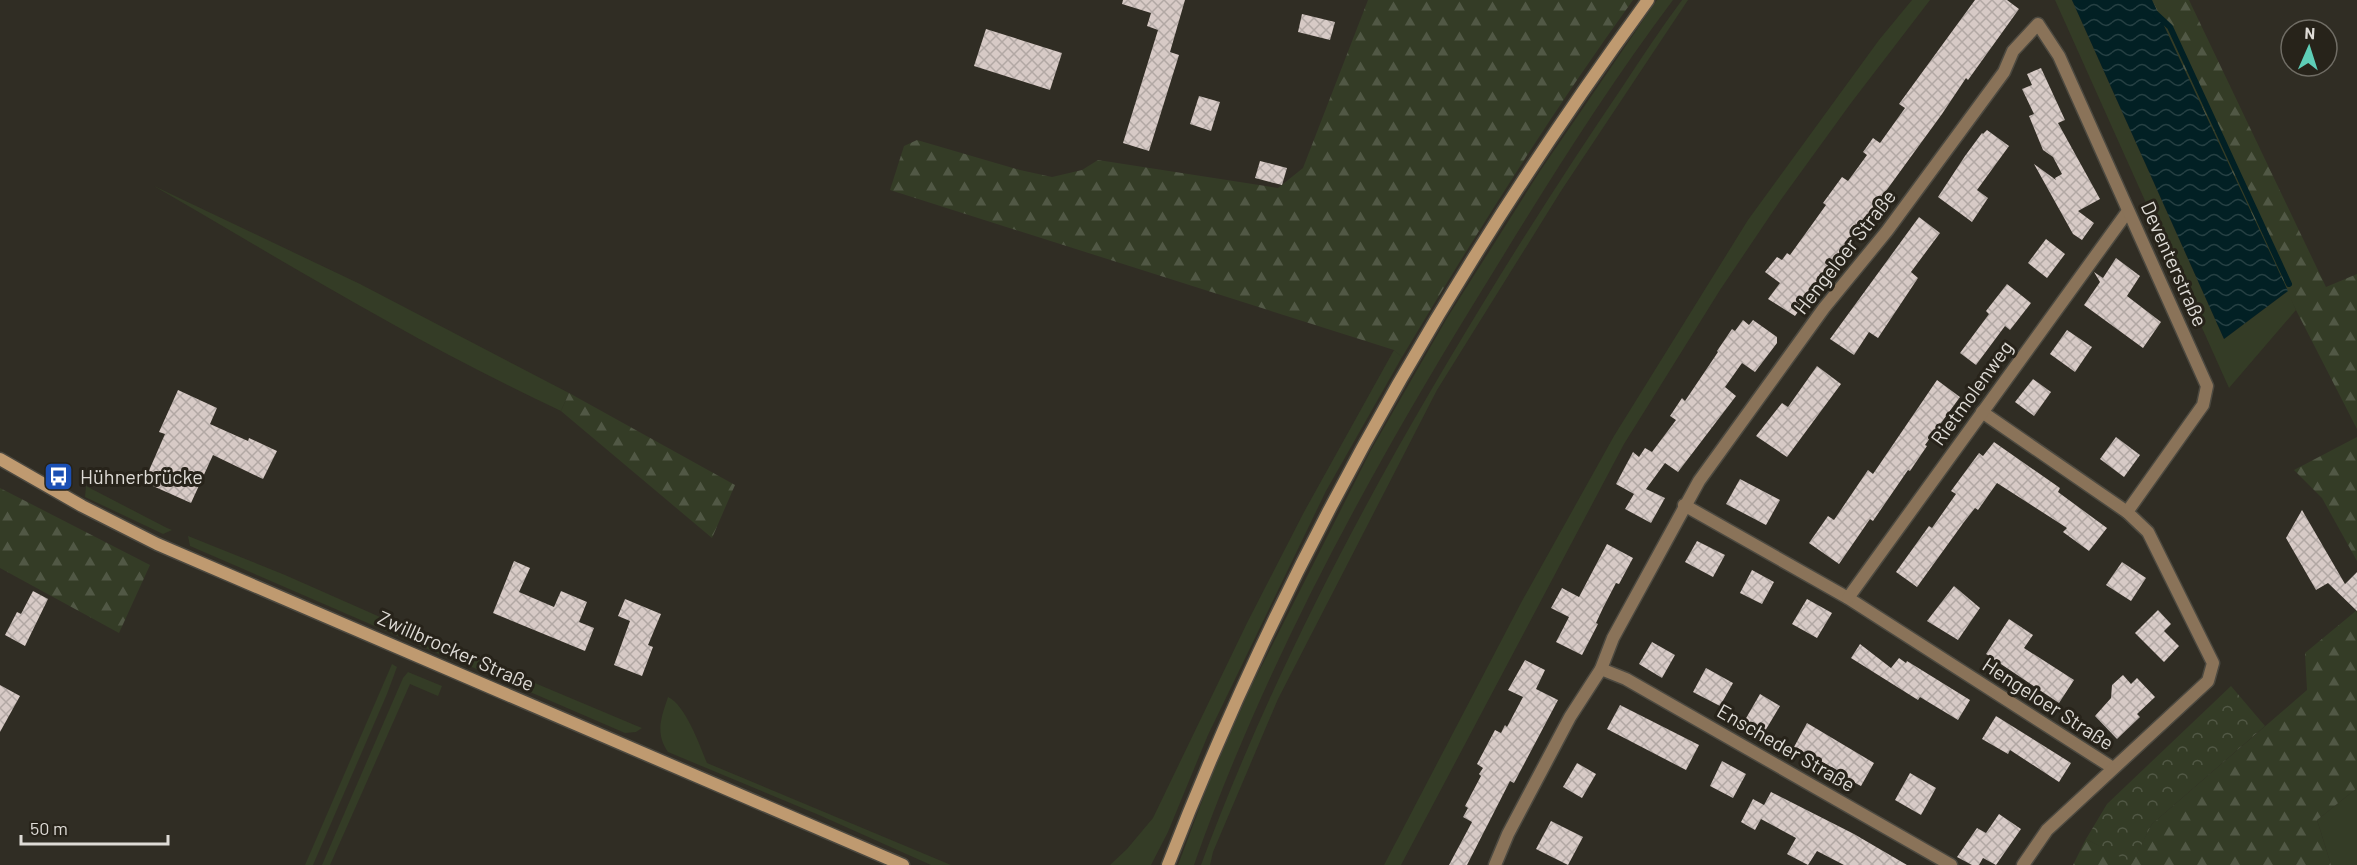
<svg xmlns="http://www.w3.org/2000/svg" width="2357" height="865" font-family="Barlow,sans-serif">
<defs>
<pattern id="forest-firs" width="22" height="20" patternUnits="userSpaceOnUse" patternTransform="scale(1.5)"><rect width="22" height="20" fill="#343c26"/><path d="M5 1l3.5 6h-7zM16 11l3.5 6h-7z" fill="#515845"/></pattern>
<pattern id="park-crowns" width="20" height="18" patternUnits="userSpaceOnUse" patternTransform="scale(1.5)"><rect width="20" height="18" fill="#343c26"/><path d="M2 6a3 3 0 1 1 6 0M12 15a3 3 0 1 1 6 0" fill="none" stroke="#515845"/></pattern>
<pattern id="water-waves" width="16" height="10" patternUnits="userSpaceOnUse" patternTransform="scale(1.5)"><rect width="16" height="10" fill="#022024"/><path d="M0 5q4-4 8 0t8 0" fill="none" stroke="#264043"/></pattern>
<pattern id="building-cross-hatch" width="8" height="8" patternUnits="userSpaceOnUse" patternTransform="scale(1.5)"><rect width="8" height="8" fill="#d7cac6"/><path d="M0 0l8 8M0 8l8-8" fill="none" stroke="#b2a8a4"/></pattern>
</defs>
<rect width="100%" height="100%" fill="#302d24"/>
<!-- grass -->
<g fill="#343c26">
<path d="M1657,0h16c-66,88 -124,181 -181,274 -116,187 -225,383 -298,591h-16l32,-85 40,-91 121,-239 76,-132 93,-147z"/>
<path d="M1682,0h6l-127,191 -124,199 -159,309 -65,153 -3,13h-9c77,-208 183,-402 300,-591 39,-63 80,-126 122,-188 19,-29 38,-58 59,-86z"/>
<path d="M1912,0h18l-79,103 -71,98 -60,89 -96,154 -223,421h-17l138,-264 92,-165 134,-216 131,-180z"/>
<path d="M2055,0h17l152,339 64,-48 8,19 -67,78z"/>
<path d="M154,186l206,98 209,109 -8,18c-141,-66 -273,-147 -407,-225z"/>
<path d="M1394,350l8,7 -76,134 -118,244 -40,97 -17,33h-41l17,-16 26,-31 94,-195 57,-111z"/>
<path d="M86,486l81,42 5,2 -9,4 -78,-37z"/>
<path d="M188,536l97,39 172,76 -4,9 -263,-114z"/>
<path d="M468,655l169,71 5,2 -6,4 -11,1 -160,-69z"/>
<path d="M392,664l5,3 -10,27 -74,171h-8z"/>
<path d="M408,672l34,14 -4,10 -28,-12 -80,181h-8l81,-187z"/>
<path d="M668,697c17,7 32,49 39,66l244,102h-20l-112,-50 -151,-63c-13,-19 -7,-34 0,-55z"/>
<path d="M2357,788v77h-26l-14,-45z"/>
</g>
<!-- forest -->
<g fill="url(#forest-firs)">
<path d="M1368,0h265c-83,115 -158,235 -231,357l-8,-7 -504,-160 14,-44 13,-6 103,30 32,7 30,-7 16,-10 180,28 25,-20z"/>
<path d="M2152,0h37l137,287 31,-13v155l-61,-119z"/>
<path d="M569,393l166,92 -23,53 -151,-127z"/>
<path d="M2357,437v124l-35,-63 -28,-28z"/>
<path d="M0,488l150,77 -31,68 -119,-65z"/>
<path d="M2357,610v178l-40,32 14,45h-258l13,-26 46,23 20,-38 155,-134 -2,-37z"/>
</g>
<!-- park -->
<path fill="url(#park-crowns)" d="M2231,686l34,40 -113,98 -20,39 -46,-24 21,-35z"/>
<!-- water -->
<path fill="url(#water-waves)" d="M2072,0h80l136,291 -64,48z"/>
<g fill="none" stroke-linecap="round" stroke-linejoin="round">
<!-- stream -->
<path stroke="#022024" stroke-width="6" d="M2156,14l14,13 119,257"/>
</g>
<!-- building -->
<g fill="url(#building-cross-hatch)">
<path d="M1123,0h62l-15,52 9,3 -30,96 -26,-8 35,-113 -11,-4 4,-13 -29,-9z"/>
<path d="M1975,0h32l12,9 -51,71 -2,-2 -24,36 -147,202 -27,-17 12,-16 -15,-11 12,-15 5,3 5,-7 3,2 36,-50 -3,-2 19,-26 6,4 19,-26 -4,-3 10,-14 7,5 25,-35 -6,-4z"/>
<path d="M1302,14l33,8 -5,18 -32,-8z"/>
<path d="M986,29l76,24 -12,37 -76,-24z"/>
<path d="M2041,68l24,52 -7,3 42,76 -22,12 16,12 -12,17 -9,-6 -39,-70 22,16 -1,-2 7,-4 -9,-17 -10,-7 -14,-34 5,-2 -12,-25 10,-4 -5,-11z"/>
<path d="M1199,96l21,6 -9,29 -21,-7z"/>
<path d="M1987,130l22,16 -32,44 11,8 -16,24 -34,-25 27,-41 17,-23 1,1z"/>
<path d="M1260,161l27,7 -5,17 -27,-7z"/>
<path d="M1919,217l21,16 -29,39 7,6 -40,60 -9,-6 -15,23 -24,-16z"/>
<path d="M2046,239l19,15 -18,24 -19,-15z"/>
<path d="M2116,258l24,18 -13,20 34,26 -18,26 -59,-43 16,-23 -6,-10 9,6z"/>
<path d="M2007,284l24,19 -21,27 -5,-4 -29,39 -16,-12 29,-39 -3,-3z"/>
<path d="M1743,320l6,5 4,-5 24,17v6l-22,29 -13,-9 -17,24 11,9 -58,76 -13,-9 -19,26 19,9 -14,25 -26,-14 9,-15 -18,-10 17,-32 6,5 6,-9 7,4 24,-32 -6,-4 12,-18 3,3 33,-49 -1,-1 15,-22 3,2z"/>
<path d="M2067,330l25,17 -17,25 -25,-18z"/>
<path d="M1817,366l24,18 -54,73 -31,-21 26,-33 6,4z"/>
<path d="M2033,379l18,13 -17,24 -19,-14z"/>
<path d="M1937,380l23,17 -35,48 2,1 -17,25 -2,-1 -35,51 -3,-2 -31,45 -30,-21 19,-27 6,4 34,-50 5,4z"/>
<path d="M178,390l39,18 -7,16 38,17 1,-3 28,13 -14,28 -50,-24 -22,48 -47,-21 21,-48 -6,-2z"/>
<path d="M2116,437l24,18 -16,22 -24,-18z"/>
<path d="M1994,442l66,46 -2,4 49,36 -18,23 -26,-19 4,-4 -70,-45 -19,27 -3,-2 -11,14 -47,65 -21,-15 33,-46 3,2 24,-34 -5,-3 28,-38 4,3z"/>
<path d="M1740,479l40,21 -14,25 -40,-21z"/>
<path d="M2302,510l43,74 12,-12v39l-29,-28 -12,7 -30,-52z"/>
<path d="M1697,541l28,14 -12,22 -28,-15z"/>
<path d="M1607,544l26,14 -14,26 -3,-1 -13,25 -7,15 2,1 -16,31 -26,-13 13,-25 -18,-9 11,-20 17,9z"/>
<path d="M514,561l16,7 -11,24 35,15 7,-16 26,11 -8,20 15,6 -9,23 -92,-38z"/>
<path d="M2122,562l24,16 -15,23 -25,-16z"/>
<path d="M1752,570l22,12 -12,22 -22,-11z"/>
<path d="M1954,586l26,22 -22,32 -31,-19z"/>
<path d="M33,591l15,8 -23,47 -20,-11 12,-23 4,2z"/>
<path d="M625,599l36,15 -13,31 5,2 -11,29 -28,-11 16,-44 -12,-5z"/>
<path d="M1807,599l25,14 -15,25 -25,-14z"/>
<path d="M2158,610l13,14 -7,7 15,15 -15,16 -29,-29z"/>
<path d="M2009,619l24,16 -9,13 50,32 -15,23 -73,-49z"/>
<path d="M1652,642l23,13 -13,23 -23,-14z"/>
<path d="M1860,644l31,24 8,-10 7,5 1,-2 63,39 -12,20 -38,-23 -2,3 -67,-42z"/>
<path d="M1525,660l20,10 -9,19 22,11 -44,83 -4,-2 -43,84h-18l23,-43 -9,-5 5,-9 -3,-2 16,-30 -2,-2 4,-6 -6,-4 18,-34 6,3 4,-8 2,2 16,-30 -15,-7z"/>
<path d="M1706,668l27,15 -13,23 -27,-14z"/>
<path d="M2123,675l8,9 6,-6 18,19 -18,17 3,3 -23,22 -22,-23 16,-18 1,-13z"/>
<path d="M0,685l20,11 -20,36z"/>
<path d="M1760,694l20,12 -15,25 -20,-11z"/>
<path d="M1620,705l79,40 -13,25 -79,-41z"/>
<path d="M1996,716l75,47 -12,19 -49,-32 -2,4 -26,-15z"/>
<path d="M1807,723l67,40 -13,23 -25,-13 1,-3 -43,-23z"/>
<path d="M1722,761l24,13 -13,24 -23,-12z"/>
<path d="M1577,763l19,11 -14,24 -19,-11z"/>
<path d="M1910,773l26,15 -15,27 -26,-15z"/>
<path d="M1771,792l83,42 53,31h-63l-27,-14 -9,14 -21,-11 9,-16 -35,-19 -6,11 -14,-8 12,-23 11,6z"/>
<path d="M1999,814l22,15 -25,36 -13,-7 -4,7h-7l-15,-8 20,-29 9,5z"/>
<path d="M1551,821l32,16 -15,28 -32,-16z"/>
</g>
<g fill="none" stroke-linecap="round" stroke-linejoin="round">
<defs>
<g id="street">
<path d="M1982,412l145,100"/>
<path d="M1684,505l164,93 265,170"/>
<path d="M1848,598l280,-387"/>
<path d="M1601,669l25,10 325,186"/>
<path d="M1495,865l13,-31 62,-117 31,-48 12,-31 86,-157 125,-173 63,-77 117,-159 9,-21 25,-27 21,32 148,330 -4,19 -76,107 21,20 65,131 -5,18 -161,149 -24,35"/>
</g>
<g id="secondary">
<path d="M0,459l82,47 75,38 746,321"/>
<path d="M1168,865c119,-308 285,-598 480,-865"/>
</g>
</defs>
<!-- street casing -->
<use href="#street" stroke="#4c4940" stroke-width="15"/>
<!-- secondary casing -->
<use href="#secondary" stroke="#4c4940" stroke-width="15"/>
<!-- street -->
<use href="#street" stroke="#8a7359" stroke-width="12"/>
<!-- secondary -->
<use href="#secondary" stroke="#bf9a70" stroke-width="12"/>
</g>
<!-- icons -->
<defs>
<symbol id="bus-square" viewBox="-11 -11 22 22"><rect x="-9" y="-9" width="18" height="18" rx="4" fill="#1a4fb4" stroke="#27231a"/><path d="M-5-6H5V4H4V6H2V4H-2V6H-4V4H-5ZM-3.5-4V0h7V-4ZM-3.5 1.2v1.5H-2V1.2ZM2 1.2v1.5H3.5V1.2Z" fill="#fff"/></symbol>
</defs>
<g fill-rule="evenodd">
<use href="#bus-square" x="42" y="460" width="33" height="33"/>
</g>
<g text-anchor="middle" stroke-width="6" stroke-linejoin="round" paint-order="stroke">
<!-- street labels -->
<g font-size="20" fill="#dedbd6" stroke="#27231a">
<text transform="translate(1845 252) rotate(-52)" y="7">Hengeloer Straße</text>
<text transform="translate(2174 264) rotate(66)" y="7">Deventerstraße</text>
<text transform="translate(1972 393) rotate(-54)" y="7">Rietmolenweg</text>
<text transform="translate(456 651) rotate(24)" y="7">Zwillbrocker Straße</text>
<text transform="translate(2048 704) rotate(33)" y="7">Hengeloer Straße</text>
<text transform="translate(1786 748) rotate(30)" y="7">Enscheder Straße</text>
</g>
<!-- poi labels -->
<g font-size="20" fill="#dedbd6" stroke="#27231a" text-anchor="start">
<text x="80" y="484">Hühnerbrücke</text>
</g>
</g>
<!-- north arrow -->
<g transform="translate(2309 48) rotate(3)"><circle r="28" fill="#27231a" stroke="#706d65" stroke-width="1.5"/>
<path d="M0-4.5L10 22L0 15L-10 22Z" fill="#5eceb7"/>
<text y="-9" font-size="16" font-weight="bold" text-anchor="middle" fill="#dedbd6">N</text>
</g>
<!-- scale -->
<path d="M21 835v9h147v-9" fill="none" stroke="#dedbd6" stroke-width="3"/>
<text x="30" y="835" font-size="18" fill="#dedbd6" stroke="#27231a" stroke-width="4.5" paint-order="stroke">50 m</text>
</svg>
